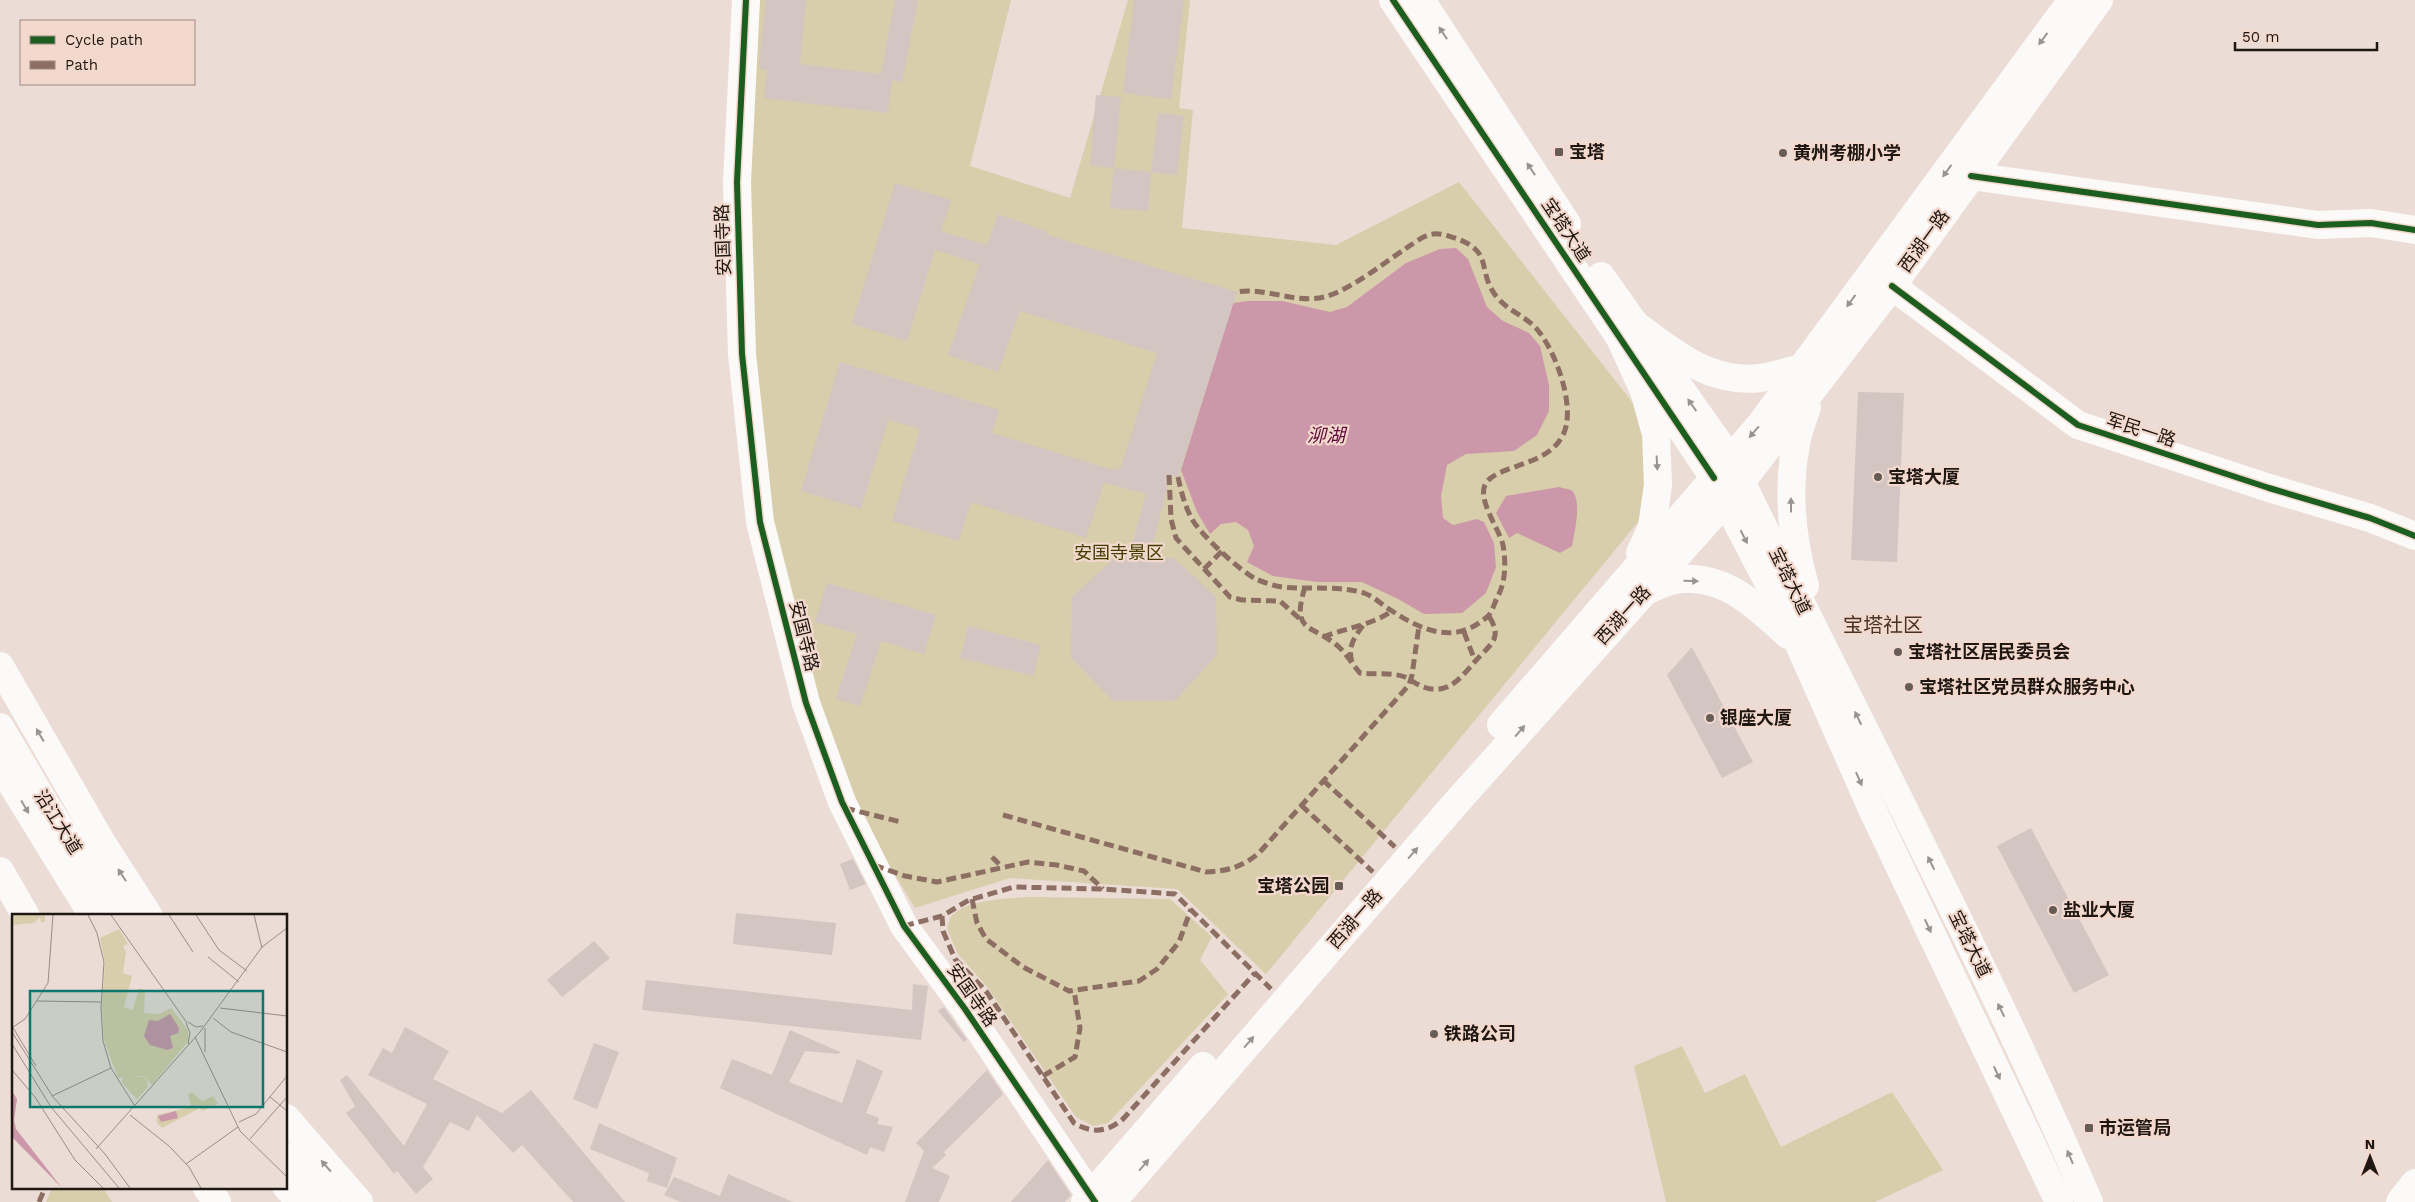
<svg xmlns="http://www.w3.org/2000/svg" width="2415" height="1202" font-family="'Work Sans','Noto Sans SC',sans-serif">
<rect width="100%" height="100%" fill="#ebdcd5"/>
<!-- green -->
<g fill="#d8ceab">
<path d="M754,0h257l-41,166 100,32 58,-198h62l-11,108 14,2 -11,118 154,17 123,-63 177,225 14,59 -7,50 -377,458 -89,-85 -167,-11 -95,30 -65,-108 -38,-102 -43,-181 -19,-166 -6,-166z"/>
<path d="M1032,897l138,2 42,38 -12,23 28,34 -120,129 -15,3 -17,-9 -88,-129 -30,-34 -11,-25c1,-3 2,-8 3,-11 13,-19 62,-20 82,-21z"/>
<path d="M1682,1046l23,47 40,-19 36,73 111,-55 51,78 -68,32h-209l-32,-136z"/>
<path d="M52,1188h51l9,14h-66z"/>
</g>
<!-- water -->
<g fill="#cb97a9">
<path d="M1456,248l12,11 19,48 16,14 26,12 11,13 9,39v26l-12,24 -23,16 -48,3 -19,11 -6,31 2,22 10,7 24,-6 7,3 10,21 2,24 -10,26 -24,20 -38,1 -26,-15 -36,-17h-45l-44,-6 -26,-14 7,-16 -6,-16 -12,-8 -15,2 -11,10 -13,-22 -16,-42 52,-167 15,-2h34l48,11 17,-5 59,-44 34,-14z"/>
<path d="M1559,487c3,1 9,2 12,3 12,9 3,44 1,56l-12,7 -43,-20 -8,5 -13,-25 10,-17z"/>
</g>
<!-- building -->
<g fill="#d2c5c2">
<path d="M766,0h40l-6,64 81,10 14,-74h23l-16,82 -10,-2 -4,33 -124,-15 3,-28 -8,-1z"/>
<path d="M1134,0h50l-13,99 -48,-6z"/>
<path d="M1096,95l25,2 -7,71 -24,-2z"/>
<path d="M1158,113l26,3 -7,59 -26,-3z"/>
<path d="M1114,168l37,4 -3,39 -38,-3z"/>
<path d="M895,183l56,17 -10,31 46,14 11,-31 50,18 -1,3 190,57 -59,185 -7,-2 -22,82 25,1 42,39 1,58 -42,46h-62l-42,-43 1,-61 61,-56 13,-47 -42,-11 -18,55 -115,-36 -12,39 -67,-20 28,-92 -32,-9 -27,89 -60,-18 39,-129 159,48 -7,23 121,37v-2l7,2 37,-117 -137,-42 -22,61 -50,-17 32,-91 -45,-14 -28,91 -55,-17z"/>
<path d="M1858,392l46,1 -7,169 -46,-2z"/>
<path d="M827,583l109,32 -12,39 -43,-13 -21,65 -24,-7 21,-65 -42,-12z"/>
<path d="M968,626l73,19 -8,31 -73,-18z"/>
<path d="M1692,647l61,115 -31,16 -55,-103z"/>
<path d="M2031,828l78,147 -35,18 -77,-147z"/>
<path d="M853,859l13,25 -16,6 -10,-26z"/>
<path d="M736,913l100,10 -4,32 -99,-11z"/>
<path d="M594,941l16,17 -48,39 -15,-17z"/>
<path d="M646,980l266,30 1,-26 15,2 -7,54 -279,-30z"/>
<path d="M944,1007l23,33 -3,2 -26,-31z"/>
<path d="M405,1027l44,24 -16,28 69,34 29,-23 94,112h-52l-51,-57 -9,8 -36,-38 -8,16 -19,-9 -27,45 10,12 -17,15 -19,-23 -3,3 -48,-61 9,-7 -15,-26 7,-5 57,71 23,-42 -59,-29 15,-27 9,5z"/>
<path d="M790,1030l50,22 -1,2 -34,-3 -16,31 53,21 15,-44 26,12 -17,42 13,5 -2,6 16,3 -9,25 -14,-5 -3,8 -147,-67 12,-29 40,16z"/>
<path d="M594,1043l25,9 -22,57 -24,-10z"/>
<path d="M987,1070l16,24 -59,58 2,3 -14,13 18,8 -11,26h-34l19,-51 -8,-8z"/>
<path d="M599,1123l78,35 -10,30 -20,-7 2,-8 -59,-24z"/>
<path d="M1048,1160l23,35 -6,7h-54z"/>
<path d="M728,1174l65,28h-112l-17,-7 10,-18 46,19z"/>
</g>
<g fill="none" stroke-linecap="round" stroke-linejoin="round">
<!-- minor -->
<g stroke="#fcfaf9" stroke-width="28">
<path d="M746,0l-9,182 5,172 18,168 46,181 36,99 62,124 61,83 130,193"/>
<path d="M1393,0l321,478"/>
<path d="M1421,0l146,224"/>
<path d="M1971,176l347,49 53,-2 44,7"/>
<path d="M1601,276l129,183"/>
<path d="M1892,286l186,139 191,63 101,30 45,18"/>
<path d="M0,666l102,177 47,73"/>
<path d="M0,871l26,45"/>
<path d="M286,1118l73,84"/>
<path d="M207,1188l10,14"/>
<path d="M2400,1202l15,-19"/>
</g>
<!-- major -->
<g stroke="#fcfaf9" stroke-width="28">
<path d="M1636,325c37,28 75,59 124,53 14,-2 28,-7 42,-10"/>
<path d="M1618,334l26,57 12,43 2,51 -6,42 -12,26"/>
<path d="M1734,467c119,245 247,485 355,735"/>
<path d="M1718,486l72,138 83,187 186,391"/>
<path d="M1805,586c-13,-46 -18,-95 -9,-142 2,-12 7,-25 11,-37"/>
<path d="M1646,591c9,-4 19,-9 29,-11 48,-8 81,26 113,55"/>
<path d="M1501,725l259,-300 312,-425"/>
<path d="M0,727l47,80 72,109"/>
<path d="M0,765l93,151"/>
<path d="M286,1157l40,45"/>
<path d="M286,1186l14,16"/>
<path d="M1085,1202l118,-136"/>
<path d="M1112,1202l343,-398 277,-310 160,-208 207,-286"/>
</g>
<!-- quiet -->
<g stroke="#8d6e63" stroke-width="5" stroke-dasharray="10 5" stroke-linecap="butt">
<path d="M1169,475l2,44 5,19 9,10 45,49 12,3 38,1 21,19"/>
<path d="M1178,477c3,14 7,30 14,42 8,15 49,53 64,60 7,3 18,7 26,8 28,3 55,-2 82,6 11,4 18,12 28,18 31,20 63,34 95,6 5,-4 7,-13 10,-19 9,-16 9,-36 6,-53 -4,-17 -27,-46 -17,-62 13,-19 61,-16 77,-48 14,-27 -8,-87 -28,-108 -12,-12 -28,-17 -39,-31 -20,-26 -1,-44 -41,-58 -7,-2 -14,-5 -22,-4 -10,1 -20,10 -28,15 -21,14 -58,43 -81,48 -29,7 -58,-10 -87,-5"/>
<path d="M1204,569l18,-18"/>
<path d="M1305,587c-15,48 8,36 35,61 7,7 13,17 20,25 14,2 31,-1 45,4 5,2 9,6 14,8 31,15 44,-12 62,-30 15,-15 19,-20 8,-39"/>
<path d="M1464,632l11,29"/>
<path d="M1323,637c23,-9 49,-12 69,-26"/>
<path d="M1352,662c-5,-15 3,-26 12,-38"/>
<path d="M1323,780l72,67"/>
<path d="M1301,805l72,67"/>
<path d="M845,808l56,14"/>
<path d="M1003,815l203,57c22,-1 36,-5 53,-19l150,-168 3,-10 7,-49"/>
<path d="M992,857l9,9"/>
<path d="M874,865l31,11 32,6 91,-20 29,3 27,6 19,18"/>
<path d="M972,899l5,24 9,16 37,28 46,24 70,-10 18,-12 22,-27 12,-33"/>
<path d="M942,916l1,15 12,28 31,32 88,132c19,11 33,9 49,-4l132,-146"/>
<path d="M904,926l38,-10 27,-16 45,-13 89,2 72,5 96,95"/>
<path d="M1043,1076l32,-19 5,-29 -6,-38"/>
<path d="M39,1202l6,-14"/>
</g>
<defs>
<g id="cycleway">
<path d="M746,0l-9,182 5,172 18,168 46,181 36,99 62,124 61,83 130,193"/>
<path d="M1393,0l321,478"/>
<path d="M1971,176l347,49 53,-2 44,7"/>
<path d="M1892,286l186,139 191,63 101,30 45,18"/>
</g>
</defs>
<!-- cycleway casing -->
<use href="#cycleway" stroke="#f3d9cd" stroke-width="9"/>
<!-- cycleway -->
<use href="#cycleway" stroke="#1b5e20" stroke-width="6"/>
</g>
<!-- one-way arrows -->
<defs><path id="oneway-solid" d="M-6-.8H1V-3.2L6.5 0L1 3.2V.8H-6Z" transform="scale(1.25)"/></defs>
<g fill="#999491">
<use href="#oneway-solid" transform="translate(1443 33) rotate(-123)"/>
<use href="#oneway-solid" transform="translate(2043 39) rotate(126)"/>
<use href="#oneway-solid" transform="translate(1531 169) rotate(-123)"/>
<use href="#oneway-solid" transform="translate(1947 171) rotate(126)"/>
<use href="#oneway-solid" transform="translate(1851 301) rotate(126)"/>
<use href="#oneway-solid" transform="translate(1692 405) rotate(-125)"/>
<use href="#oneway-solid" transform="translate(1754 432) rotate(131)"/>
<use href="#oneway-solid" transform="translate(1657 463) rotate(87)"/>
<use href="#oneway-solid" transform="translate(1791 505) rotate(-90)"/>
<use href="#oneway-solid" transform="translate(1744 537) rotate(63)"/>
<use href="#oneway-solid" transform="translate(1691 581) rotate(1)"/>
<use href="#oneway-solid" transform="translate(1858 718) rotate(-116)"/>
<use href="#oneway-solid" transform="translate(1520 731) rotate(-49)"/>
<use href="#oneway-solid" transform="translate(40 735) rotate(-120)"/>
<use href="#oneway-solid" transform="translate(1859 779) rotate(66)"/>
<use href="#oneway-solid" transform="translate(25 807) rotate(59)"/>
<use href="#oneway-solid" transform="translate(1413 853) rotate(-49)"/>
<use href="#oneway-solid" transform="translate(1931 863) rotate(-116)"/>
<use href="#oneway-solid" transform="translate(122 875) rotate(-123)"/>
<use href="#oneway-solid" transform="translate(1928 926) rotate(65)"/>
<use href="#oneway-solid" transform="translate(2001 1010) rotate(-116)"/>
<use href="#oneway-solid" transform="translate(1249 1042) rotate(-49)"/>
<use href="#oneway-solid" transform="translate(1997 1073) rotate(65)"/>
<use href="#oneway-solid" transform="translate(2070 1157) rotate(-113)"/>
<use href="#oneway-solid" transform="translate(1144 1165) rotate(-49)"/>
<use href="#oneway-solid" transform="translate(326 1166) rotate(-131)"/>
</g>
<!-- markers -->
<g fill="#665c56" stroke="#f3d9cd" stroke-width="2">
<rect x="1554" y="147" width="10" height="10" rx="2.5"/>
<circle cx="1783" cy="153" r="5"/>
<circle cx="1878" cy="477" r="5"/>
<circle cx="1898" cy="652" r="5"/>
<circle cx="1909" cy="687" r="5"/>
<circle cx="1710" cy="718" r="5"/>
<rect x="1334" y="881" width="10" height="10" rx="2.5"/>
<circle cx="2053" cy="910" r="5"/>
<circle cx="1434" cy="1034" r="5"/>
<rect x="2084" y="1123" width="10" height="10" rx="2.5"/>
</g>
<g text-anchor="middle" stroke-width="4.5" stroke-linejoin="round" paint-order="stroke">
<!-- poi labels -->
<g font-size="18" font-weight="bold" fill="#1f1712" stroke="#f3d9cd" text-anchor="start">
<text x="1569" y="158">宝塔</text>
<text x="1793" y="159">黄州考棚小学</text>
<text x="1888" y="483">宝塔大厦</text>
<text x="1908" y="658">宝塔社区居民委员会</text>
<text x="1919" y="693">宝塔社区党员群众服务中心</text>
<text x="1720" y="724">银座大厦</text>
<text x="1329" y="892" text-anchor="end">宝塔公园</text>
<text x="2063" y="916">盐业大厦</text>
<text x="1444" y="1040">铁路公司</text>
<text x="2099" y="1134">市运管局</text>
</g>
<!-- street labels -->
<g font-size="18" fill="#1f1712" stroke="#f3d9cd">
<text transform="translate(1566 230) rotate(56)" y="6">宝塔大道</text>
<text transform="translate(723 240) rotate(-92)" y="6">安国寺路</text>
<text transform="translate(1924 241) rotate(-54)" y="6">西湖一路</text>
<text transform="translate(2141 430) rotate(18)" y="6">军民一路</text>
<text transform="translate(1790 581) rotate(64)" y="6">宝塔大道</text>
<text transform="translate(1623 615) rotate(-48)" y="6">西湖一路</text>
<text transform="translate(804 636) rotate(76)" y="6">安国寺路</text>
<text transform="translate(58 822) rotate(58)" y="6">沿江大道</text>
<text transform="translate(1355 919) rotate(-49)" y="6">西湖一路</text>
<text transform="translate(1970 944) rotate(64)" y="6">宝塔大道</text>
<text transform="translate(972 995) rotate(55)" y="6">安国寺路</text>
</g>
<!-- park labels -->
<g font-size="18" fill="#443d01" stroke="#f3d9cd">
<text x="1119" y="559">安国寺景区</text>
</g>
<!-- water labels -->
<g font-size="19" font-style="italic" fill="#5c0738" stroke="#f3d9cd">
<text x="1326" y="442">泖湖</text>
</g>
<!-- quarter labels -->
<g font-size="20" fill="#453228" stroke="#f3d9cd">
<text x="1883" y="632">宝塔社区</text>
</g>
</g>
<!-- overview -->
<g transform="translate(12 914)">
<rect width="275" height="275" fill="#ebdcd5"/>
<path d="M0,1h33v7h-4l-1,-5 -6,6 -22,2zM107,15l9,15 -5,2 3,6 -3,21 9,3 -8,31 9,3 6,-22 6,2 -1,23 15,1 12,-6 17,22 1,10 -37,45 -9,-9 -25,2 -14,-38 -2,-32 3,-46 -5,-24zM114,163h17l4,4 1,6 -11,12 -15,-16v-4zM180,178l10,9 11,-5 5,8 -16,7 -2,-3 -38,20 -5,-5v-8l34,-8 -3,-13z" fill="#d8ceab"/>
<path d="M158,100l9,14 -1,5 -8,3 3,12 -6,2 -17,-5 -6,-9 5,-16 9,1zM0,177l5,8 -3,21 2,9 46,59 -49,-50zM164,197l2,7 -17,4 -3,-6z" fill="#cb97a9"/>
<path fill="none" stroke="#998d87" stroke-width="1" d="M76,1l9,18 7,29 -3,46 2,33 8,27 25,40M99,1l76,108M157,1l24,37M184,1l23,35 28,21M242,1l8,33M196,43l31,25M25,87l64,1M208,94l67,8M201,104l18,14 56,20M176,108l8,5 7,-1M174,109l4,10 -2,11M0,112l24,40M1,113l12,-8 23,-36 5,-68M193,114v24M0,118l41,65 52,57 25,34M183,123l45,94 47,46M0,130l39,63 68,81M0,156l23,27 40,63 28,28M40,182l59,-28M258,183l17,14M118,201l39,31 20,21 12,21M227,208l17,-8 31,-38M238,225l37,-42M84,235l104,-117 62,-85 25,-19M174,250l52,-37"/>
<path fill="#0f766e" fill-opacity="0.15" stroke="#0f766e" stroke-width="2.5" d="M18,77h233v116h-233z"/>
<rect width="275" height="275" fill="none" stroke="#1f1712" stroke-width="2.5"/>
</g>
<!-- legend -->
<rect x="20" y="20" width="175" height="65" fill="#f3d9cd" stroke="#9e8b82"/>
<rect x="30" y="36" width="25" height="8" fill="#1b5e20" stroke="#9e8b82"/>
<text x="65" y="45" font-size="15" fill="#1f1712">Cycle path</text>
<rect x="30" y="61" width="25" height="8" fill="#8d6e63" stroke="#9e8b82"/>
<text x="65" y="70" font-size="15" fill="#1f1712">Path</text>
<!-- north arrow -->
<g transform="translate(2370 1157)" stroke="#f3d9cd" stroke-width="4" paint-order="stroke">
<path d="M0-4L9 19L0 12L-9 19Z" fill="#1f1712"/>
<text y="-8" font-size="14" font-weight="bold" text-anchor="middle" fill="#1f1712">N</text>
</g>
<!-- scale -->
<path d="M2235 42v8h142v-8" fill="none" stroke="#1f1712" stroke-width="2.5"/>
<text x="2242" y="42" font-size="15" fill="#1f1712" stroke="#f3d9cd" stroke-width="4" paint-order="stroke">50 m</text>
</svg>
